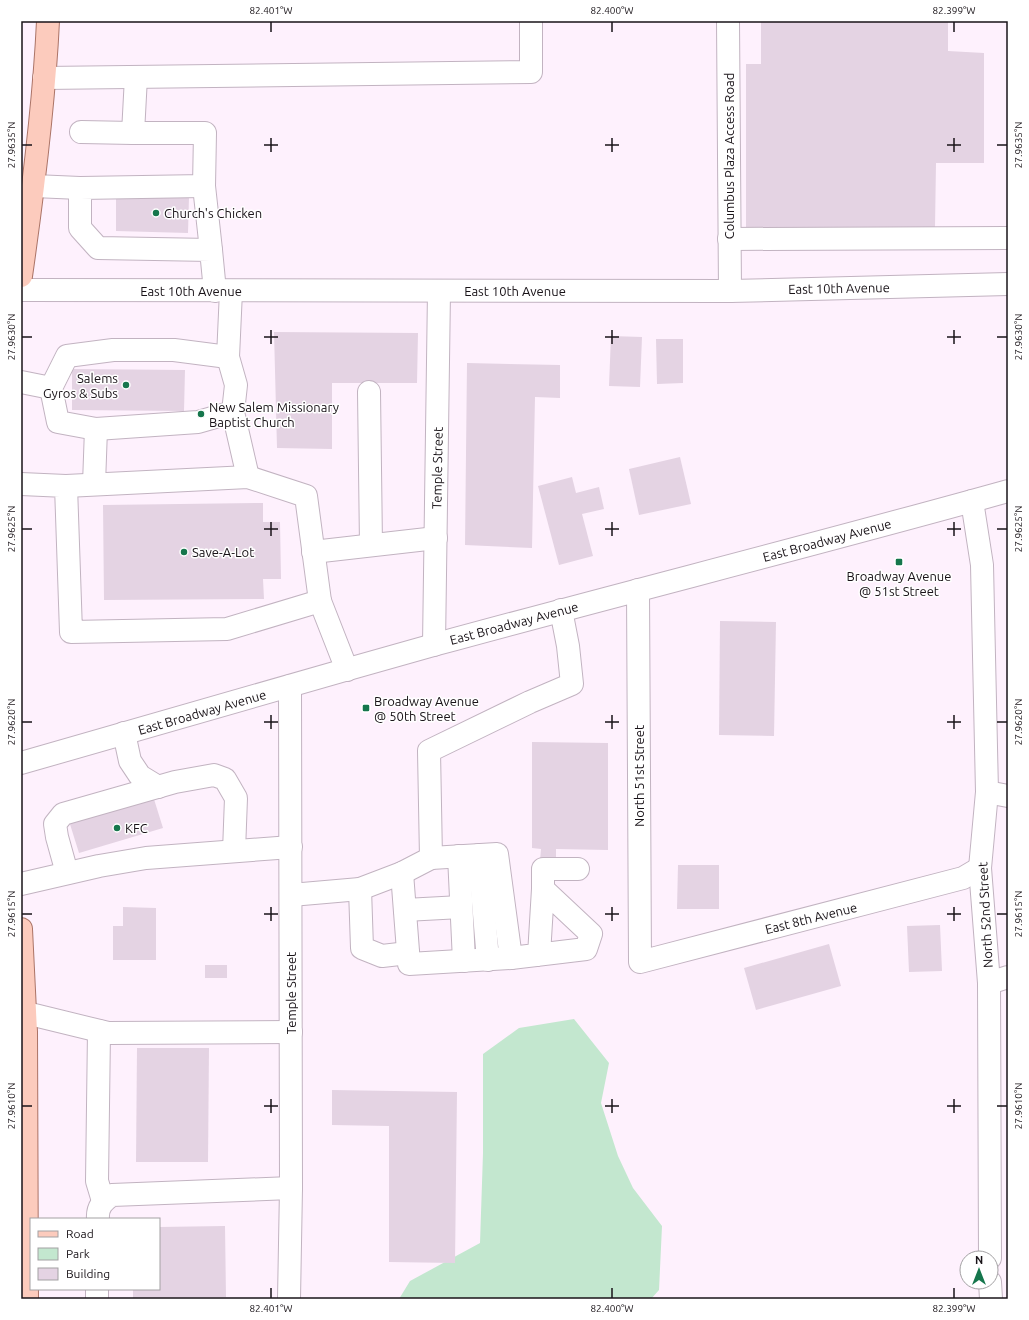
<svg xmlns="http://www.w3.org/2000/svg" width="1029" height="1320" font-family="Ubuntu,sans-serif">
<rect width="100%" height="100%" fill="#fef1fd"/>
<!-- green -->
<path fill="#c3e7cf" d="M574,1019l35,44 -8,40 17,53 15,32 29,38 -3,64 -8,9h-252l11,-18 70,-38 3,-90v-99l36,-26z"/>
<!-- building -->
<g fill="#e4d3e3">
<path d="M761,21h187v30l36,2v110h-48l-1,64 -189,1v-164h15z"/>
<path d="M116,195l73,2 -1,36 -72,-2z"/>
<path d="M274,332l144,1 -1,50h-85v66l-55,-1z"/>
<path d="M611,336l31,1 -2,50 -31,-1z"/>
<path d="M656,339h27v44l-26,1z"/>
<path d="M467,363l93,2v33l-25,-1 -3,151 -67,-3z"/>
<path d="M72,369l113,1 -1,41 -112,-1z"/>
<path d="M680,457l11,47 -52,11 -10,-46z"/>
<path d="M572,477l4,16 23,-6 5,22 -22,5 11,42 -34,9 -21,-79z"/>
<path d="M263,503v19h17l1,57h-18l1,20 -160,1 -1,-95z"/>
<path d="M720,621l56,1 -2,114 -55,-1z"/>
<path d="M532,742l76,1v107l-52,-1v12h-16l1,-12 -9,-1z"/>
<path d="M153,796l10,32 -84,25 -10,-32z"/>
<path d="M678,865h41v44h-42z"/>
<path d="M123,907l33,1v52h-43v-34h10z"/>
<path d="M940,925l2,46 -33,1 -2,-46z"/>
<path d="M829,944l12,42 -85,24 -12,-42z"/>
<rect x="205" y="965" width="22" height="13"/>
<path d="M137,1048h72l-1,114h-72z"/>
<path d="M332,1090l125,2 -2,171 -66,-1v-136l-57,-1z"/>
<path d="M225,1226l1,71 -93,1v-9h26v-62z"/>
</g>
<g fill="none" stroke-linecap="round" stroke-linejoin="round">
<defs>
<g id="minor">
<path d="M728,21l2,270"/>
<path d="M136,77l-3,56h72l-1,53 -124,2v40l18,20 113,2 4,41"/>
<path d="M44,78l487,-6v-51"/>
<path d="M81,132l52,1"/>
<path d="M34,186l46,2"/>
<path d="M204,186l7,64"/>
<path d="M729,239l279,-1"/>
<path d="M21,290l709,1 278,-7"/>
<path d="M231,291l-3,66 8,28 -3,27 15,65"/>
<path d="M228,357l-54,-7h-61l-46,6 -16,32 7,34 38,7 102,-7 35,-10"/>
<path d="M21,382l30,6"/>
<path d="M369,392l2,153"/>
<path d="M21,484l45,2 5,146 156,-3 93,-28 27,69"/>
<path d="M94,484l2,-55"/>
<path d="M66,486l182,-9 58,19 14,105"/>
<path d="M972,501l10,64 5,227 -7,76 9,115 1,275"/>
<path d="M313,552l123,-14"/>
<path d="M638,590l2,372 323,-84 17,-10"/>
<path d="M434,645l5,-354"/>
<path d="M124,733l6,28 10,15 18,11"/>
<path d="M21,763c138,-40 277,-80 416,-119 190,-52 381,-100 571,-153"/>
<path d="M987,792l21,4"/>
<path d="M479,855l9,105"/>
<path d="M459,856l5,105"/>
<path d="M431,858l66,-4 14,104 75,-9 5,-15 -48,-45 -4,66"/>
<path d="M67,873l-10,-36 -2,-13 8,-10 112,-32 39,-7 11,4 11,19 -2,53"/>
<path d="M402,873l7,91 102,-6"/>
<path d="M21,884l78,-18 47,-8 145,-11"/>
<path d="M360,889l2,59 20,8 26,-3"/>
<path d="M543,889v-20h35"/>
<path d="M291,895l69,-6 42,-16 29,-15 -2,-107 101,-49 42,-18 -4,-38 -7,-36"/>
<path d="M405,910l56,-3"/>
<path d="M989,983l19,-6"/>
<path d="M26,1013l82,20 183,-1"/>
<path d="M99,1031l-2,150 6,20"/>
<path d="M98,1219c-1,-12 5,-18 14,-24l179,-7"/>
<path d="M990,1282l1,17"/>
<path d="M97,1299v-10"/>
<path d="M289,1299l2,-111 -1,-502"/>
</g>
<g id="major">
<path d="M21,276c12,-84 23,-169 27,-255"/>
<path d="M21,929l5,103 1,267"/>
</g>
</defs>
<!-- minor casing -->
<use href="#minor" stroke="#c2b3c1" stroke-width="24"/>
<!-- major casing -->
<use href="#major" stroke="#ab7467" stroke-width="24"/>
<!-- minor -->
<use href="#minor" stroke="#fff" stroke-width="22"/>
<!-- major -->
<use href="#major" stroke="#fccbbd" stroke-width="22"/>
</g>
<!-- ticks -->
<path fill="none" stroke="#191318" stroke-width="1.5" d="M271,22v10M612,22v10M954,22v10M271,138v14M612,138v14M954,138v14M22,145h10M264,145h14M605,145h14M947,145h14M997,145h10M271,330v14M612,330v14M954,330v14M22,337h10M264,337h14M605,337h14M947,337h14M997,337h10M271,522v14M612,522v14M954,522v14M22,529h10M264,529h14M605,529h14M947,529h14M997,529h10M271,715v14M612,715v14M954,715v14M22,722h10M264,722h14M605,722h14M947,722h14M997,722h10M271,907v14M612,907v14M954,907v14M22,914h10M264,914h14M605,914h14M947,914h14M997,914h10M271,1099v14M612,1099v14M954,1099v14M22,1106h10M264,1106h14M605,1106h14M947,1106h14M997,1106h10M271,1288v10M612,1288v10M954,1288v10"/>
<!-- markers -->
<g fill="#15764c" stroke="#fff" stroke-width="1.5">
<circle cx="156" cy="213" r="4"/>
<circle cx="126" cy="385" r="4"/>
<circle cx="201" cy="414" r="4"/>
<circle cx="184" cy="552" r="4"/>
<rect x="895" y="558" width="8" height="8" rx="2"/>
<rect x="362" y="704" width="8" height="8" rx="2"/>
<circle cx="117" cy="828" r="4"/>
</g>
<g text-anchor="middle" stroke-width="3" stroke-linejoin="round" paint-order="stroke">
<!-- street labels -->
<g font-size="13" fill="#191318" stroke="#fff">
<text transform="translate(729 156) rotate(-90)" y="5">Columbus Plaza Access Road</text>
<text transform="translate(839 288) rotate(-1)" y="5">East 10th Avenue</text>
<text x="191" y="296">East 10th Avenue</text>
<text x="515" y="296">East 10th Avenue</text>
<text transform="translate(437 468) rotate(-89)" y="5">Temple Street</text>
<text transform="translate(827 540) rotate(-15)" y="5">East Broadway Avenue</text>
<text transform="translate(514 623) rotate(-15)" y="5">East Broadway Avenue</text>
<text transform="translate(202 712) rotate(-16)" y="5">East Broadway Avenue</text>
<text transform="translate(639 776) rotate(-90)" y="5">North 51st Street</text>
<text transform="translate(985 915) rotate(-93)" y="5">North 52nd Street</text>
<text transform="translate(811 918) rotate(-14)" y="5">East 8th Avenue</text>
<text transform="translate(291 993) rotate(-90)" y="5">Temple Street</text>
</g>
<!-- poi labels -->
<g font-size="13" fill="#191318" stroke="#fff" text-anchor="start">
<text x="164" y="218">Church's Chicken</text>
<text x="118" y="383" text-anchor="end">Salems<tspan x="118" dy="15">Gyros &amp; Subs</tspan></text>
<text x="209" y="412">New Salem Missionary<tspan x="209" dy="15">Baptist Church</tspan></text>
<text x="192" y="557">Save-A-Lot</text>
<text x="899" y="581" text-anchor="middle">Broadway Avenue<tspan x="899" dy="15">@ 51st Street</tspan></text>
<text x="374" y="706">Broadway Avenue<tspan x="374" dy="15">@ 50th Street</tspan></text>
<text x="125" y="833">KFC</text>
</g>
</g>
<!-- border -->
<rect width="1029" height="1320" fill="none" stroke="#ffffff" stroke-width="44"/>
<!-- legend -->
<rect x="30" y="1218" width="130" height="72" fill="#ffffff" stroke="#a3a1a3"/>
<rect x="38" y="1231" width="20" height="6" fill="#fccbbd" stroke="#a3a1a3"/>
<text x="66" y="1238" font-size="12" fill="#191318">Road</text>
<rect x="38" y="1248" width="20" height="12" fill="#c3e7cf" stroke="#a3a1a3"/>
<text x="66" y="1258" font-size="12" fill="#191318">Park</text>
<rect x="38" y="1268" width="20" height="12" fill="#e4d3e3" stroke="#a3a1a3"/>
<text x="66" y="1278" font-size="12" fill="#191318">Building</text>
<!-- north arrow -->
<g transform="translate(979 1270)"><circle r="19" fill="#ffffff" stroke="#a3a1a3"/>
<path d="M0-3L7 15L0 10L-7 15Z" fill="#15764c"/>
<text y="-6" font-size="11" font-weight="bold" text-anchor="middle" fill="#191318">N</text>
</g>
<rect x="22" y="22" width="985" height="1276" fill="none" stroke="#191318" stroke-width="1.5"/>
<g font-size="10" text-anchor="middle" fill="#191318">
<text x="271" y="14">82.401°W</text>
<text x="612" y="14">82.400°W</text>
<text x="954" y="14">82.399°W</text>
<text transform="translate(11 145) rotate(-90)" y="4">27.9635°N</text>
<text transform="translate(1018 145) rotate(-90)" y="4">27.9635°N</text>
<text transform="translate(11 337) rotate(-90)" y="4">27.9630°N</text>
<text transform="translate(1018 337) rotate(-90)" y="4">27.9630°N</text>
<text transform="translate(11 529) rotate(-90)" y="4">27.9625°N</text>
<text transform="translate(1018 529) rotate(-90)" y="4">27.9625°N</text>
<text transform="translate(11 722) rotate(-90)" y="4">27.9620°N</text>
<text transform="translate(1018 722) rotate(-90)" y="4">27.9620°N</text>
<text transform="translate(11 914) rotate(-90)" y="4">27.9615°N</text>
<text transform="translate(1018 914) rotate(-90)" y="4">27.9615°N</text>
<text transform="translate(11 1106) rotate(-90)" y="4">27.9610°N</text>
<text transform="translate(1018 1106) rotate(-90)" y="4">27.9610°N</text>
<text x="271" y="1312">82.401°W</text>
<text x="612" y="1312">82.400°W</text>
<text x="954" y="1312">82.399°W</text>
</g>
</svg>
